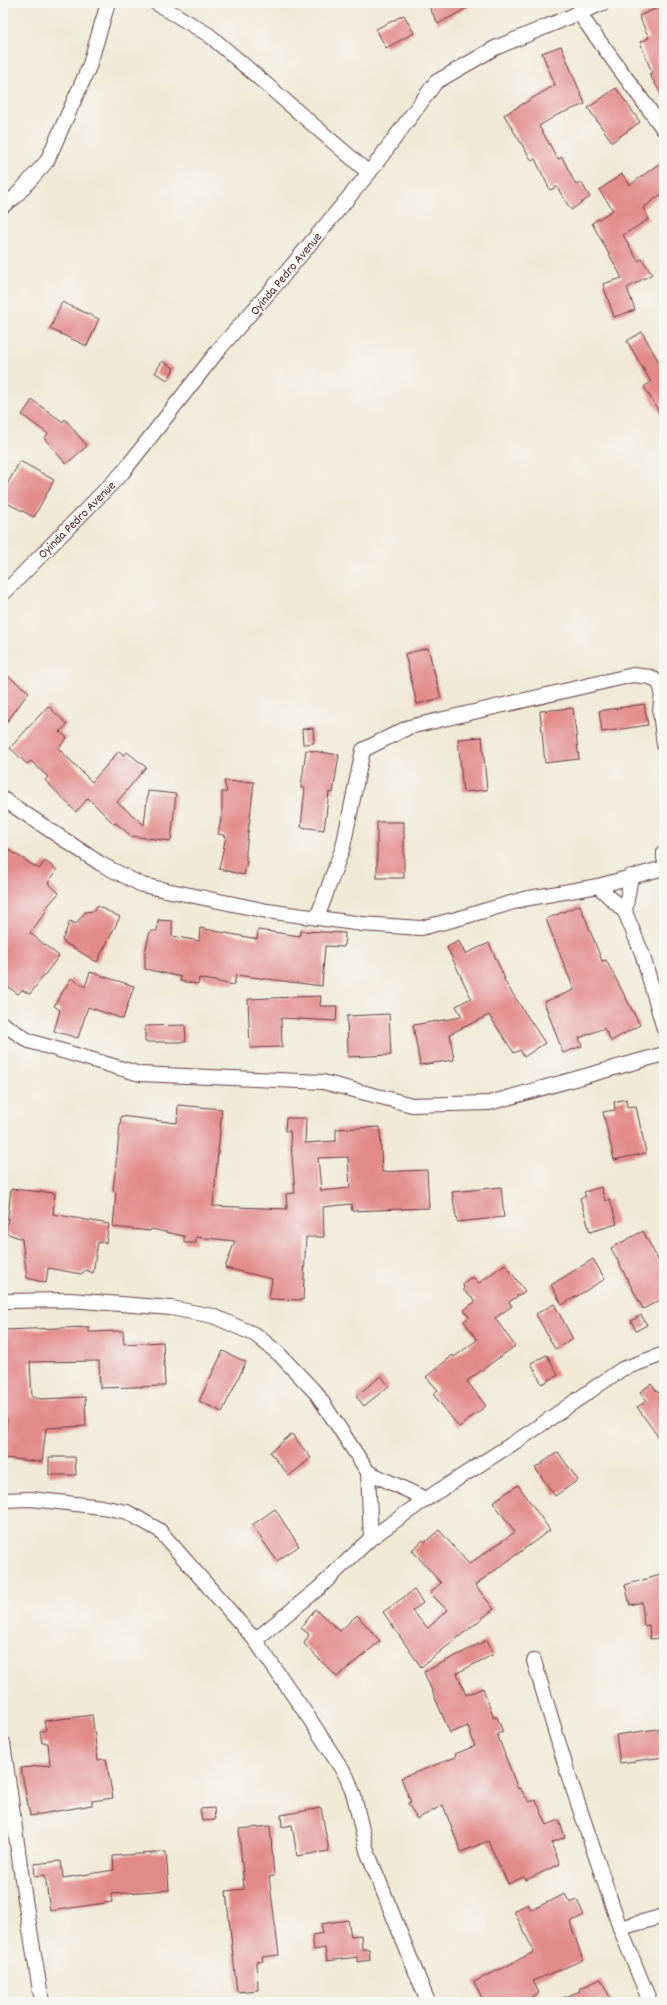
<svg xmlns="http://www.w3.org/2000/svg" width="667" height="2005" font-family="Dekko,sans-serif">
<rect width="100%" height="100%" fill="#f6f6f2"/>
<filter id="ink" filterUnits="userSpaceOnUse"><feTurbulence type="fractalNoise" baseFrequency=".025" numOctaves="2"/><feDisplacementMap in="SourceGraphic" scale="8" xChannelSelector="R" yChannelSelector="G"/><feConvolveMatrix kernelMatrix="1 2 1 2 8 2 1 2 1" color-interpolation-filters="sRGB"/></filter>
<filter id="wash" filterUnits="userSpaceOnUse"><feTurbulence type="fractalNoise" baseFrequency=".012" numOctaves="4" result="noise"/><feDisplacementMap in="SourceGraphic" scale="16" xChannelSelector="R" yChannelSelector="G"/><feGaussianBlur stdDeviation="0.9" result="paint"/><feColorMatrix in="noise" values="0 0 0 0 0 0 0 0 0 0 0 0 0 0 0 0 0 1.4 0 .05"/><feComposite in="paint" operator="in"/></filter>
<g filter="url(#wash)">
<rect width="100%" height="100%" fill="#f0e9d4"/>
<g id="blocks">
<!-- building -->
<g fill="#e28a89" fill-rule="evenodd">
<path d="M427,3h49l-38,21z"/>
<path d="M664,5v93l-15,-24 3,-1 -12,-31 9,-4 -10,-22z"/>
<path d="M404,15l10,18 -28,15 -10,-19z"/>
<path d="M561,46l24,58 -28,11 -18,11 19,33 4,-2 14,28 5,-3 9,15 -19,13 -14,-23 -7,3 -15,-31 -3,2 -28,-46 51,-30 -13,-32z"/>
<path d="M616,88l24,34 -28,20 -24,-34z"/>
<path d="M664,160v32l-21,16 6,11 -26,16 15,26 4,-2 10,15 -25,14 8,22 -21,7 -11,-33 19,-6 -30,-55 21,-13 -14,-20 23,-16 8,11z"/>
<path d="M62,302l37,17 -12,27 -37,-17z"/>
<path d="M642,332l22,39v49l-20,-33 7,-5 -24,-41z"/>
<path d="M162,361l12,7 -6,12 -13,-7z"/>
<path d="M32,400l31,22 2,-3 22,27 -21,18 -22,-26 4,-4 -26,-19z"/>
<path d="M20,461l34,19 -20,37 -31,-16v-9z"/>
<path d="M428,648l13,50 -24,6 -12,-50z"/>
<path d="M3,672l26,20 -26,35z"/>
<path d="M644,704l4,21 -46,7 -3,-21z"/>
<path d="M48,706l19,18 -7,8 7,6 -9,10 34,34 27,-31 5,4 3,-3 19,15 -29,35 27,23 4,-34 28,3 -5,47 -40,-5 -15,-13 -2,1 -26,-26 -12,14 -31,-32 3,-3 -17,-16 -4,3 -17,-16z"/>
<path d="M573,708l6,51 -34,4 -5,-52z"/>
<path d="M313,728l1,15 -11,1 -1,-15z"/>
<path d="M482,737l5,53 -24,2 -5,-53z"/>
<path d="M306,750l33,5 -6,38 -4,-1 -5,38 -23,-3 4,-39h-4z"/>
<path d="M224,781l30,1 -8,69v9l1,1 -3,14 -25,-6 7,-33 -8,-2 4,-20v-22h5z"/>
<rect x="377" y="822" width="27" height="56"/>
<path d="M3,846l36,23 6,-8 12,9 -9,13 11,10 -14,16 2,1 -17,23 29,23 -29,38 -8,-4 -4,4 -15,-11z"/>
<path d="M580,905l22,56 4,-1 34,65 -29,16 -7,-13 -25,10 3,8 -19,7 -19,-51 30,-12 -28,-71z"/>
<path d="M98,906l22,11 -23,45 -35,-21 8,-20 6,3 9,-12 9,-1z"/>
<path d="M158,920l14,1v15l27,5 1,-13 57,11 1,-9 42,6 1,-5 44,2 -1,14 -19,-1 -3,40 -86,-11 -2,10 -35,-7 -1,6 -18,-3 1,-4 -36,-8v-17l5,-21h7z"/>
<path d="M459,941l6,13 24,-11 16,36h-2l42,64 -21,14 -4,-7 -6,3 -25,-38 -39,19 4,26 -34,5 -7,-40 49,-8 -6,-11 15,-8 -24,-51z"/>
<path d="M90,972l44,14 -11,33 -35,-12 -10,31 -24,-7 6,-21 -6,-4 17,-28 14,9z"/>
<path d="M321,996l-1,10h17l-1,15 -55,-3 1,29 -32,1 -2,-49z"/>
<path d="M389,1014l2,41 -43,2 -1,-41z"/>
<path d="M185,1025l1,17h-41v-16z"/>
<path d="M626,1099l1,8 9,-1 10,47 -32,7 -11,-48 12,-2 -1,-8z"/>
<path d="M178,1105l44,4 -9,97 74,3 -1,-15 9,-1 -5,-62h-5l1,-13h20l-1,25 31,-2v-12l44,-2 2,45 45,-2 2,38 -77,3 -1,-7 -28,3 1,30h-18l-3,63 -34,-1 3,-20 -47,-11 10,-27 -39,-4v6h-12v-7l-33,-7 -1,2 -37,-4 3,-35 -3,-1 8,-75 56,7zM348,1157l2,31 -29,3 -3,-33z"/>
<path d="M501,1187l3,30 -47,5 -5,-30z"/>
<path d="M601,1187l4,14 5,-2 7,25 -27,8 -10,-34 6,-2 -2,-4z"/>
<path d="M11,1189l44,4 -2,21 56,10 -3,19 -8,-1 -5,31 -7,-3 -5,4 -33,-6 -2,15 -19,-5 -5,-39 -16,-6z"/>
<path d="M643,1231l21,40v27l-21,11 -32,-61z"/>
<path d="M593,1259l12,20 -43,26 -11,-20z"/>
<path d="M505,1264l20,27 -16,11 3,4 -17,12 20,28 -48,35 19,25 -27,21 -26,-33 5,-4 -12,-13 27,-22 1,2 23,-17 -13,-19 5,-4 -5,-7 12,-9 -12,-10 -1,-8 7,-5h4l5,5z"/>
<path d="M554,1304l19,35 -18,10 -19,-35z"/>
<path d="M641,1315l6,10 -11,6 -5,-10z"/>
<path d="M89,1327v5l34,-1 1,13 39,-2 2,44 -65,2 -1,-27 -69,1 2,35 9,2 44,-2 1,29 -40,2 -4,34 -39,-4 4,-39h-4v-89z"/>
<path d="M223,1351l23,11 -24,50 -23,-11z"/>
<path d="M547,1355l11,20 -16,9 -11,-21z"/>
<path d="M381,1376l8,10 -25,20 -8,-10z"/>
<path d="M651,1384l7,9 6,-5v57l-27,-38 10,-6 -7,-9z"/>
<path d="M292,1434l19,24 -22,18 -19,-24z"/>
<path d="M558,1452l20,28 -23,16 -20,-28z"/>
<path d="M49,1457h26l1,18h-27z"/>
<path d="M518,1485l32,45 -75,55 19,24 -73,58 -38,-55 31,-22 9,13 -11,8 16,17 19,-18 -17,-17 11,-10 -29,-33 11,-10 2,2 14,-12 30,34 46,-32 -22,-30z"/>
<path d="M275,1509l24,37 -22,15 -25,-36z"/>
<path d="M664,1574v64l-14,1 -1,-14 -5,1 -2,-24 -12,3 -5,-20z"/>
<path d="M315,1609l25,22 17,-16 23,26 -43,36 -33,-33 5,-10 -8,-6z"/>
<path d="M487,1640l7,14 -37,19 9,22 17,-7 11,30 3,-1 6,15 -6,2 21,55 2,-1 9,14 7,-2 11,25 12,-5 6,17 -14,6 9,21 -34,16 -2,-3 -16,7 -20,-43 -27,11 -18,-47 -26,14 -9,-16 3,-1 -10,-24 55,-21 -1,-3 20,-8 -7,-20 -18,7 -26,-61z"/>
<path d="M92,1715l6,45 8,-1 7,39 -21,3v4l-62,11 -9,-48 29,-3 -2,-22h-6l-2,-11 6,-2 -2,-9z"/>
<path d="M664,1728v29l-44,6 -4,-28z"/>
<path d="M214,1808l1,12 -13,1 -2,-12z"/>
<path d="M321,1808l8,43 -32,5 -5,-31 -10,2 -1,-12z"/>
<path d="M270,1826l4,50 -5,1 10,78 -17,2 1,4 -6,1 1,28 -21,2 -11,-101 18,-2 -5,-60z"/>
<path d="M166,1852l3,38 -58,4 1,8 -62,9 -5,-36 -10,1 -1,-12 27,-3 2,17 51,-8 -1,-14z"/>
<path d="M565,1894l5,9 7,-3 7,15 -14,7 13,38 -50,21 6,12 -17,9h-38l-10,-20 60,-30 -20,-41 14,-7 3,6z"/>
<path d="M348,1920l3,16 10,-1 1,14h7l1,11 -13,2v-5l-30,4 -2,-13 -11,2 -2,-15 11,-2 -2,-9z"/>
<path d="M601,1979l11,23h-59l27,-11 -1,-2z"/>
</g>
</g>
</g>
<g filter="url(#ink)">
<use href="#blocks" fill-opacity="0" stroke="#633d44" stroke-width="1"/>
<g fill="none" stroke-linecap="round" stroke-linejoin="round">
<defs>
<g id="minor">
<path d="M156,3l53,32 160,138"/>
<path d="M578,12l86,118"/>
<path d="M3,206l12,-9 32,-36 42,-94 19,-64"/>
<path d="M3,594l120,-122 97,-124 59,-67 90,-108 67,-91 59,-34 108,-45"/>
<path d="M3,799l98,65 41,21 125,26 95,13 59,4 39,-10 64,-19 74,-13 66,-18"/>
<path d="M664,852v6"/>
<path d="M598,886l27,26 17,41 22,76"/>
<path d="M625,912l6,-36"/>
<path d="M317,918l26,-71 20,-97 46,-23 224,-52 18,2 8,6 3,8 -2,21 4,33"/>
<path d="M3,1024l26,17 111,33 183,8 89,23 77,-2 175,-49"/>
<path d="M3,1301l67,-1 101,8 42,8 43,19 23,19 38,40 51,78 58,27"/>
<path d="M368,1472l3,66"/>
<path d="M3,1500l28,-1 71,8 25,5 32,18 96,110 54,78 38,59 7,19 13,55 61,151"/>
<path d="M255,1640l64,-52 52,-50 55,-39 103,-66 93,-64 42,-15"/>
<path d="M534,1661l34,113 52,154 30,74"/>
<path d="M3,1743l22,157 17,102"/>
<path d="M620,1928l44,-12"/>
</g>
</defs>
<!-- minor casing -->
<use href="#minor" stroke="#633d44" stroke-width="16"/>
<!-- minor -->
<use href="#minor" stroke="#fff" stroke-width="14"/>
</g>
</g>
<g text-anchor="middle" stroke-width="3.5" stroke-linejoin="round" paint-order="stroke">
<!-- street labels -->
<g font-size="13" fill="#4a1f2b" stroke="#f6f6f2">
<text transform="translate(285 273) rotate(-50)" y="5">Oyinda Pedro Avenue</text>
<text transform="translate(76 519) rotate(-45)" y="5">Oyinda Pedro Avenue</text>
</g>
</g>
<!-- margin -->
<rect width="667" height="2005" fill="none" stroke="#f6f6f2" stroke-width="16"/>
</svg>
